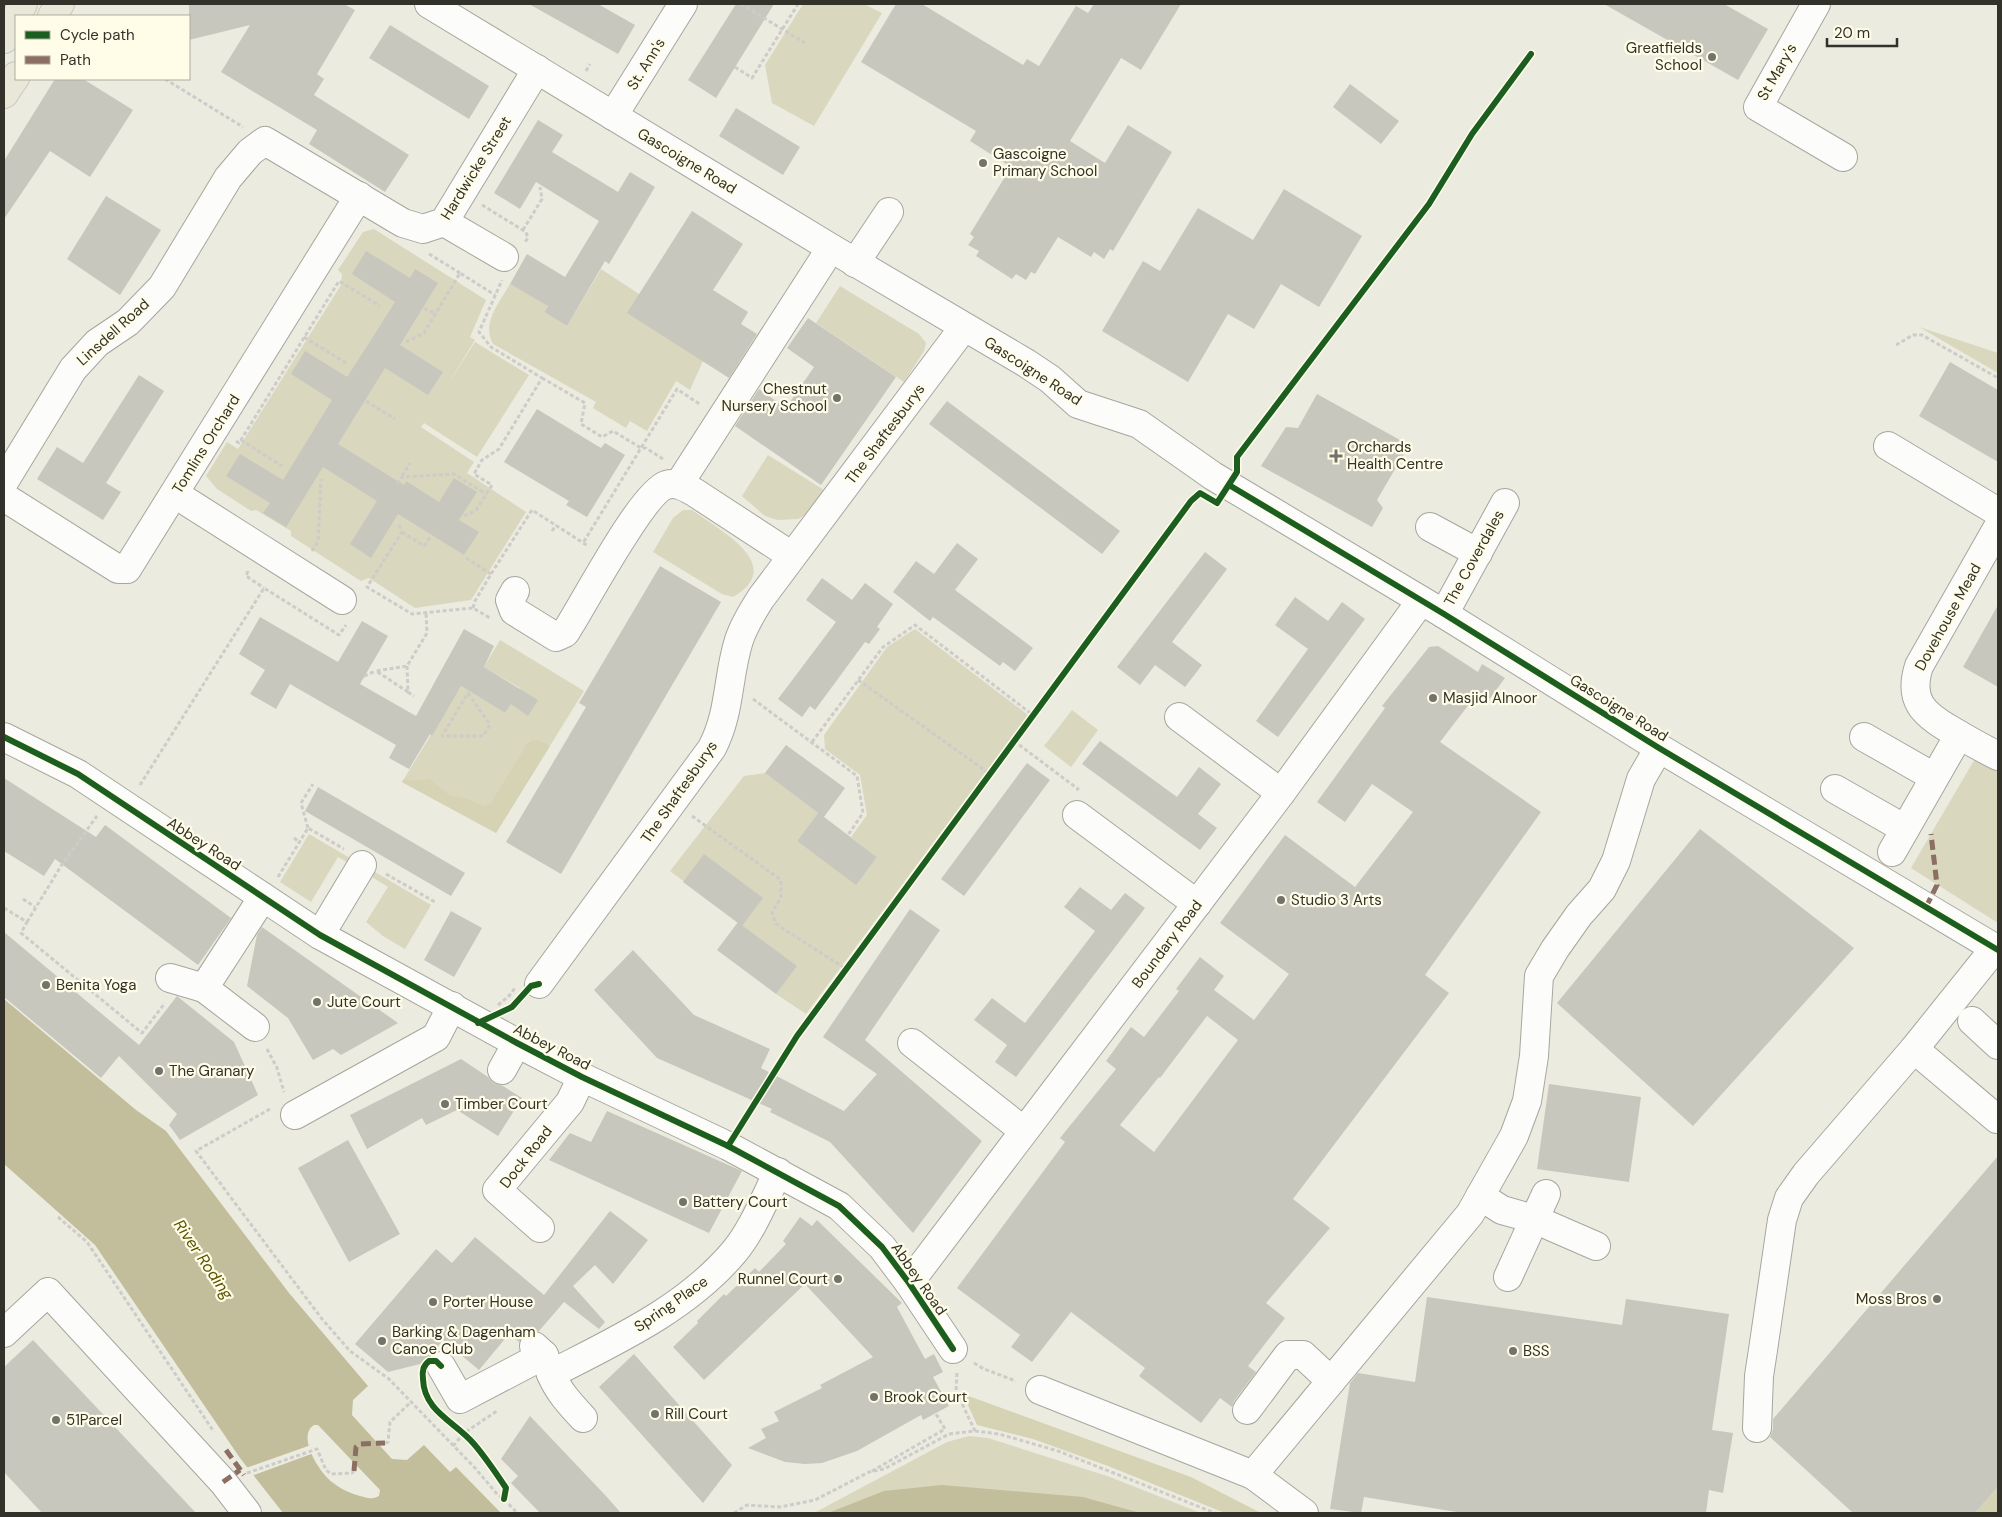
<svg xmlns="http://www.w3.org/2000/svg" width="2002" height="1517" font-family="'DM Sans',sans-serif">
<rect width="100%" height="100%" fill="#ecebe0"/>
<!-- green -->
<g fill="#d9d7bd">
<path d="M803,4h61l18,9 -68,113 -42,-23 -7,-38z"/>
<path d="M374,229l112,71 -16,37 5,3 -29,47 29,-45 54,33 -52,82 -53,-34 -3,4 53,35 -7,11 59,39 -55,88 -56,8 -46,-30 -8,3 -70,-45v-5l-35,-21 -5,1 -34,-22 -11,-13 21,-34 11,7 103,-164 1,-11 -4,-4 25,-38z"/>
<path d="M601,269l38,25 64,67 -13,29 -14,-9 -29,50 -17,-10 -4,7 -33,-20 3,-6 -103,-58c-12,-21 7,-42 17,-60l38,21 -4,7 23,14z"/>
<path d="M840,286l79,48 7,9 -2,8 -20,31 -88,-59z"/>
<path d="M1919,327l79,26v20z"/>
<path d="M768,455l56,35 -11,21 -15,8 -21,1 -12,-4 -23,-20z"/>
<path d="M683,510h9c27,20 96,55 41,87l-11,-3 -69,-42 20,-34z"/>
<path d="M915,629l113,86 -222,299 -30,-20 20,-28 -126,-95 74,-95 21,-3 53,40 -21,28 59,43 21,-27 -26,-20 16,-22 -7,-40 -35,-26 -1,-14 63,-88z"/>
<path d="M500,640l84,51 -88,142 -94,-51 59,-96 44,27 15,-25 -36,-21z"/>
<path d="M1072,710l26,20 -27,37 -27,-21z"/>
<path d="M1976,757l22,14v152l-87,-55z"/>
<path d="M309,834l46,27 -3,4 -14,-8 -27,45 -31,-20z"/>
<path d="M375,872l56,33 -26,44 -22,-13 -17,-14 22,-35 -16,-10z"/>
<path d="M969,1436l19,2 122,39 91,36h-387l133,-71z"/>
</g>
<!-- forest -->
<g fill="#d6d2b4">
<path d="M532,740h6l12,6 -54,87 -94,-51 2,-3 9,2 16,-2 20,16 18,4 17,7 7,-3 36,-59z"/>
<path d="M963,1394l228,83 70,36h-36l-117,-47 -75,-27 -56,-14z"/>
<path d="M1998,1487v26h-23z"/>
</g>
<!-- water -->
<g fill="#c2be9b" fill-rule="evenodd">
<path d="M4,999l132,111 30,21 123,162 79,93 -15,14 -1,15 40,44 15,1 17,-15 26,27 6,-5 45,46h-218l-43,-55 -145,-213 -91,-81zM314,1425h4l62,65 -1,6c-7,4 -12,2 -19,0 -11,-3 -19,-7 -28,-14 -12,-9 -36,-46 -18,-57z"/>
<path d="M942,1485l141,12 57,16h-312l56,-22z"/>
</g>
<!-- pier -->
<path fill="#ecebe0" d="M311,1445l3,8 -63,23 -3,-3 -2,-5z"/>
<!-- building -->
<g fill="#c8c7be" fill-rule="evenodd">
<path d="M189,4h155l11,6 -38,64 7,5 -10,16 95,60 -24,37 -76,-48 8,-14 -96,-58 29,-47 -61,15z"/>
<path d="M529,4h69l37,21 -17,29z"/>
<path d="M736,4h38l-58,94 -28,-18z"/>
<path d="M896,4h26l101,61 4,-6 12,7 37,-60 12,7 6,-9h87l-40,66 -20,-12 -51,83 35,22 23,-38 44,27 -59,99 -3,-2 -6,10 -10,-7 -3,5 -33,-20 -23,37 -4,-2 -5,8 -10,-6 -4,5 -36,-23 3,-5 -11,-6 6,-8 -4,-3 41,-67 -41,-26 6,-10 -115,-69z"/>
<path d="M1604,4h120l44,25 -30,51z"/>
<path d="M390,25l99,61 -20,33 -100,-61z"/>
<path d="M55,79h28l50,31 -43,67 -40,-26 -46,68v-58z"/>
<path d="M1350,84l49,37 -18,23 -48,-37z"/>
<path d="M736,108l64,39 -17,28 -64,-39z"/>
<path d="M538,120l25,15 -11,17 66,40 12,-20 25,15 -46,77 -4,-3 -38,65 -23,-14 4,-6 -38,-22 17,-30 38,23 34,-56 -63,-39 -16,27 -26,-16z"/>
<path d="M1284,189l78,47 -43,71 -38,-23 -27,45 -26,-15 -40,68 -86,-51 41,-70 17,10 38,-63 55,32z"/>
<path d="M106,196l55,34 -41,65 -53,-36z"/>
<path d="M692,211l51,33 -30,46 35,22 -7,12 16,10 -28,44 -102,-65z"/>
<path d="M366,251l44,27 5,-9 23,14 -38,62 43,27 -15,23 -43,-27 -47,76 66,41 2,-4 33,21 15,-24 23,14 -18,28 20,12 -15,23 -66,-41 -27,44 -21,-14 27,-43 -54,-34 -37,60 -23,-14 7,-10 -44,-27 14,-22 43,26 49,-80 -41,-26 14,-23 42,26 22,-34 26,-41 -43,-28z"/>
<path d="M808,318l88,59 -75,108 -86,-59 24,-37 27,19 28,-41 -27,-19z"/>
<path d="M1950,362l48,28v72l-79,-46z"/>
<path d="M139,375l25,16 -58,92 15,9 -18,28 -66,-41 20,-32 26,16z"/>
<path d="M1317,394l92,51 -32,55 6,8 -11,19 -111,-61 25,-39 12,1z"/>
<path d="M947,401l173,130 -18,23 -173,-130z"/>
<path d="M537,409l64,39 4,-5 20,12 -38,62 -21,-12 3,-4 -65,-39z"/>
<path d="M957,543l21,16 -23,31 78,58 -18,23 -12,-9 -3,4 -67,-49 -3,4 -37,-29 23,-31 18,13z"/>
<path d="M1205,552l22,17 -55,73 30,23 -17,22 -30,-22 -15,20 -23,-18z"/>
<path d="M660,566l61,36 -160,272 -55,-32 80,-135 -7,-4z"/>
<path d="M822,578l30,22 13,-17 28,21 -16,23 3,2 -11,15 -4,-2 -50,68 -5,-4 -8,11 -24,-18 58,-77 -30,-22z"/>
<path d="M1295,597l33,24 14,-19 23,17 -87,118 -22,-16 52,-72 -33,-24z"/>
<path d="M1998,605v82l-35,-20z"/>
<path d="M260,617l78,45 24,-41 26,15 -28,48 56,32 48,-87 30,17 -10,21 54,33 -10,16 -17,-12 -6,9 -44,-27 -29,50 -2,-2 -21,35 -20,-11 7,-13 -106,-61 -14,25 -26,-15 15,-24 -26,-16z"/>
<path d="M1438,646l40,26 4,-8 23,14 -17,23 -8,-6 -8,10 -2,-2 -30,39 101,70 -116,163 24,18 -156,206 37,29 -64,75 19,15 -37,48 8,6 -22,29 -2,6 -12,-9 -19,25 -62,-47 6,-8 -74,-56 -39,50 -21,-15 9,-12 -63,-47 108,-146 -5,-4 56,-69 -10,-8 25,-34 13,10 35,-46 -3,-2 24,-32 24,19 -10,14 40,30 35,-46 -69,-51 65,-88 70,52 58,-75 -41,-28 -27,38 -28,-20 68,-94 -3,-2 47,-59zM1207,1016l31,24 -84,112 -34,-27 39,-48 1,1z"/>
<path d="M1100,741l77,56 22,-30 22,17 -23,30 19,14 -17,22 -118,-86z"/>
<path d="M786,745l59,43 -21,29 53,40 -21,28 -59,-44 21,-28 -53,-40z"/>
<path d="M1027,763l23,17 -86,116 -23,-17z"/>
<path d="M4,778l92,59 9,-12 126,93 -33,47 -143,-106 -11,17 -40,-25z"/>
<path d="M318,787l147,86 -14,23 -146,-85z"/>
<path d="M1700,829l154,119 -161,178 -136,-123z"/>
<path d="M704,854l59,44 -21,28 -59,-44z"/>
<path d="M1080,887l31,23 14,-17 20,15 -129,169 -21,-15 12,-17 -33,-25 18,-22 33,25 70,-92 -31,-24z"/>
<path d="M910,909l30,21 -75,110 117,101 -69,92 -83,-91 -60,-30 2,-3 -115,-51 -63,-68 39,-40 61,65 76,34 -9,19 83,43 33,-37 -54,-37z"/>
<path d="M451,911l31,17 -28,49 -30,-17z"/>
<path d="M738,922l59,44 -21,28 -59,-44z"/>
<path d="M262,927l136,96 -57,32 -8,-6 -20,11 -25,-42 -41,-32 10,-51z"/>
<path d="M4,932l135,113 38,-49 57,46 24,53 -78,45 -11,-15 8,-11 -58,-58 -18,22 -97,-81z"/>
<path d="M461,1059l27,18 6,6 9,3 19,12 -24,38 -41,-26 -31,15 -4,-7 -55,31 -17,-34z"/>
<path d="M1549,1084l92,13 -12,85 -92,-13z"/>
<path d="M607,1111l135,60 -33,62 -160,-73 21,-27 21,9z"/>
<path d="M348,1140l52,94 -51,28 -51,-94z"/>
<path d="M1998,1156v331l-23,26h-122l-83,-76 3,-8v-10z"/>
<path d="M610,1211l38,29 -35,44 -18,-19 -22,21 32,36 -6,7 -35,-27 -25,29h-10l-7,5 -3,6 -10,-8 -30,36 -36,-30 -19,23 -36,9 -33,-28 81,-95 16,14 23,-26 69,58z"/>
<path d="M800,1217l12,9 5,-6 85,83 -5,4 28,52 9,-5 9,18 -10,5 16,29 -26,14 -2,-5 -64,36 -35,12 -17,1 -20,-2 -37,-14 18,-10 -5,-9 18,-8 -5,-9 48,-24 -2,-3 53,-28 -68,-73 -101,96 -31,-33 25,-24 -1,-2 27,-27 2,2 29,-28 4,4 27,-28 -3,-3z"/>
<path d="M1427,1297l195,28 4,-26 103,15 -17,116 21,3 -10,60 -14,-3 -3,23h-243l-99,-16 -3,16 -31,-4 20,-126 8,-10 57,9z"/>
<path d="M33,1340l163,173h-154l-38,-41v-105z"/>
<path d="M634,1354l98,111 -29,38 -104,-116z"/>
<path d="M530,1416l76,80 15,17h-81l-29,-30 7,-7 -17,-17z"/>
</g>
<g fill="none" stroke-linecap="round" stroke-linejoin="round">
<defs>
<g id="minor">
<path d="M429,4l402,244 195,115 24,16 28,25 61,20 74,52 231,138 215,134 339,202"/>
<path d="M1816,4l-58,103 85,50"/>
<path d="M613,116l70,-112"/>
<path d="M444,222l60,35"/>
<path d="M855,263l34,-51"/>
<path d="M1888,446l110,66"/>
<path d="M4,482l69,-113 24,-26 31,-21 34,-35 66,-109 22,-26 15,-11 138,82 20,6 21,-7 93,-153"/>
<path d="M679,484l152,-236"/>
<path d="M175,494l167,106"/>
<path d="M4,497l114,72h9l232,-373"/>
<path d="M1430,527l48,26"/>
<path d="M1998,527l-79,139c-11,34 4,48 32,64 15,9 31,18 47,26"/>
<path d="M515,591l-5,9 4,11 42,26 9,-4c18,-27 76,-139 101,-148 11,-3 19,2 28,7l98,64"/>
<path d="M1444,614l61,-111"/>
<path d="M1179,717l102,76"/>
<path d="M4,737l74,37 242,161 197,108 65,34 146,69 111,60 43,41 27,36 44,66"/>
<path d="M1864,737l70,40"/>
<path d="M1835,789l70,40"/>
<path d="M1077,815l120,89"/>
<path d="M1892,852l67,-117"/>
<path d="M320,935l42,-70"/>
<path d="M170,978l34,10"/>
<path d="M539,984l173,-236c19,-37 15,-70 27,-108 5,-15 13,-28 22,-42l203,-271"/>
<path d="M1972,1021l26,24"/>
<path d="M255,1027l-51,-39 59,-91"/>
<path d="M912,1043l112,88"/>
<path d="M1914,1049l83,70 1,-2"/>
<path d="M502,1070l15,-27"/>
<path d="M295,1115l141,-78 16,-31"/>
<path d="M1480,1196l22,14 32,9 62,27"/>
<path d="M540,1228l-43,-38 73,-88 12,-25"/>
<path d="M1508,1277l38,-83"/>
<path d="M909,1283l372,-490 140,-192"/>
<path d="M4,1333l44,-41 175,190 24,31"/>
<path d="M534,1346l10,9 7,19c64,-33 135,-65 183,-122 18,-21 31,-54 44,-80"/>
<path d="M441,1366l19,33 84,-44"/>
<path d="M551,1374c7,17 19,30 32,44"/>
<path d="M1040,1390l213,85 217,-261 44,-78 13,-35 7,-45 5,-80 16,-27 24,-34 23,-26 14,-28 25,-82 18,-31"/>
<path d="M1247,1410l41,-55h15l28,26"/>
<path d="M1757,1428l2,-52 4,-26 19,-130 7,-22 17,-24 108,-125 81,-101"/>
<path d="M1253,1475l51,38"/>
</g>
<g id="major">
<path d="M52,16l8,-12"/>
<path d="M4,39l19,-35"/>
<path d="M4,94l12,-18"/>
</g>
</defs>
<!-- minor casing -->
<use href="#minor" stroke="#a7a69e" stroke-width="30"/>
<!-- major casing -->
<use href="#major" stroke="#c7c7c1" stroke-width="30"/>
<!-- path -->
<g stroke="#cdccc9" stroke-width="3" stroke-dasharray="4 2.5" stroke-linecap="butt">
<path d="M741,4l64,39"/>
<path d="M735,67l17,11 46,-74"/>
<path d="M586,71l4,-7"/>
<path d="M165,79l78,48"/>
<path d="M482,205l44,27 2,6 -3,4"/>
<path d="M523,230l19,-31 -2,-12"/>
<path d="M429,254l31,19"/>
<path d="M424,308l12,6"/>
<path d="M304,337l42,26"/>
<path d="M406,342l18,-9 36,-60 35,22"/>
<path d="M1896,345l17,-10h9l76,43"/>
<path d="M542,378l43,25 -4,21 21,13 11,-6 28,17 -58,95"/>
<path d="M366,401l29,18"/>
<path d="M241,440l41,26"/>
<path d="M236,441l3,2 2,-3 98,-159 41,25"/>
<path d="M663,459l-17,-11h-5l36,-59 24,16"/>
<path d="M402,476l8,-13"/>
<path d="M397,484l5,-7 52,-3 32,20"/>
<path d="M464,516l12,-6 16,-25 -18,-11 8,-14 17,-11 43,-71 -51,-31 -12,-15 23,-52"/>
<path d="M399,525l3,7 -35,55 45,27 61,-6 17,10"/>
<path d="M552,531l4,-6"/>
<path d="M402,532l22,14 6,-9"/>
<path d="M312,551l6,-9 3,-63"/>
<path d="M466,558l25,16"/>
<path d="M248,571l-2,5 18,12"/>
<path d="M473,608l2,-7 16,-27 41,-64 56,36"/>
<path d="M407,666l1,26 -32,-21 31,-5 20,-33 -1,-20"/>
<path d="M364,676l12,-5"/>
<path d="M858,680l132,94"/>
<path d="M408,692l6,4"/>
<path d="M468,693l22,32 -7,11h-41z"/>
<path d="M753,699l104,77 6,37 -15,22"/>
<path d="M1014,741l64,48 -2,1"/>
<path d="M812,742l71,-95 32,-22 118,90"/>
<path d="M140,785l124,-197 75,47 7,-10"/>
<path d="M692,816l89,64v17l-9,16 4,11 70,45"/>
<path d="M308,828l-7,-25 12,-19"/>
<path d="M294,838l5,4"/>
<path d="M386,874l49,28"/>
<path d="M278,877l30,-49 36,21"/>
<path d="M23,899l12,8"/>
<path d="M4,908l23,14 -6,11 121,100 23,-30"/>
<path d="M27,922l34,-56 36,-50"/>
<path d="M498,1005l11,-9 6,-8"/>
<path d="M267,1049l10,19 7,24"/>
<path d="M270,1109l-74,42 126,168 28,32 39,28 86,89 22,26 7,5 13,14"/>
<path d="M58,1217l29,25 127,190"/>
<path d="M974,1363l10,6 32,12"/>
<path d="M957,1373l-1,18 19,40"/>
<path d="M385,1443l3,-1 2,-20 21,-20"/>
<path d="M453,1446l11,-13 33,-22"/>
<path d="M872,1471l73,-42 -9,-15"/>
<path d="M247,1473l70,-24 9,21 5,4 21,-1 2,-2"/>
<path d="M734,1513l13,-8 33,2 35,-7 54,-28 15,-3 65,-35 26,-3 24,3 59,17 157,62"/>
</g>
<!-- minor -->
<use href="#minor" stroke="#fcfcfa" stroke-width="28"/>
<!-- major -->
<use href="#major" stroke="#e8e7d8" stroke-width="28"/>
<!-- quiet -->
<g stroke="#8d6e63" stroke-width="5" stroke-dasharray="10 5" stroke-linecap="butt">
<path d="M1926,907l11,-22 -6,-51"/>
<path d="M226,1450l18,25"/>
<path d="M354,1471l2,-24 4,-3 25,-1"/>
<path d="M223,1482l17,-12"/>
</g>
<defs>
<g id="cycleway">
<path d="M1229,485l215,129 215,134 339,202"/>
<path d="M4,737l74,37 242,161 197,108 65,34 146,69 111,60 43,41 27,36 44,66"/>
<path d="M478,1023l34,-16 19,-21 8,-2"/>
<path d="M728,1146l69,-110 394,-535 9,-8 17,10 20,-31v-15l192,-253 43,-70 59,-80"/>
<path d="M441,1366l-5,-5h-7c-6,5 -7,10 -6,18 1,33 33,43 51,65 12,14 22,29 32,44l-2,11"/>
</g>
</defs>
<!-- cycleway casing -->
<use href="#cycleway" stroke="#fffde8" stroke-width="9"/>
<!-- cycleway -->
<use href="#cycleway" stroke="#1b5e20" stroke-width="6"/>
</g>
<!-- markers -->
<g fill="#74736a" stroke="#fffde8" stroke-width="2">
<circle cx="1712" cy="57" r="5"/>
<circle cx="983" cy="163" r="5"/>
<circle cx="837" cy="398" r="5"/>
<path d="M1333.5 448.5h5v5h5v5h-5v5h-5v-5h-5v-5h5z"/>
<circle cx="1433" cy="698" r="5"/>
<circle cx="1281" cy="900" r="5"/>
<circle cx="46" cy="985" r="5"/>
<circle cx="317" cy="1002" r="5"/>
<circle cx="159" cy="1071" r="5"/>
<circle cx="445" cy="1104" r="5"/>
<circle cx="683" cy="1202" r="5"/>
<circle cx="838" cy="1279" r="5"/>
<circle cx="1937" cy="1299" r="5"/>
<circle cx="433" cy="1302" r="5"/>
<circle cx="382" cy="1341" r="5"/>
<circle cx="1513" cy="1351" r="5"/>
<circle cx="874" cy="1397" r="5"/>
<circle cx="655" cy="1414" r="5"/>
<circle cx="56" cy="1420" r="5"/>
</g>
<g text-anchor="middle" stroke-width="4.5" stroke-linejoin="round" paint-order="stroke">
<!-- poi labels -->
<g font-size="15" fill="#33322a" stroke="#fffde8" text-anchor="start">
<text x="1702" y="53" text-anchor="end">Greatfields<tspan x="1702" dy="17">School</tspan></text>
<text x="993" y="159">Gascoigne<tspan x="993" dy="17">Primary School</tspan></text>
<text x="827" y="394" text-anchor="end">Chestnut<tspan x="827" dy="17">Nursery School</tspan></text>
<text x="1347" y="452">Orchards<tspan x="1347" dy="17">Health Centre</tspan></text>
<text x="1443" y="703">Masjid Alnoor</text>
<text x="1291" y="905">Studio 3 Arts</text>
<text x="56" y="990">Benita Yoga</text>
<text x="327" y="1007">Jute Court</text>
<text x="169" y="1076">The Granary</text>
<text x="455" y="1109">Timber Court</text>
<text x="693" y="1207">Battery Court</text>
<text x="828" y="1284" text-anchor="end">Runnel Court</text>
<text x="1927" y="1304" text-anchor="end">Moss Bros</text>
<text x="443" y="1307">Porter House</text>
<text x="392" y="1337">Barking &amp; Dagenham<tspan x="392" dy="17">Canoe Club</tspan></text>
<text x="1523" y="1356">BSS</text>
<text x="884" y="1402">Brook Court</text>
<text x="665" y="1419">Rill Court</text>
<text x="66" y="1425">51Parcel</text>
</g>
<!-- street labels -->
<g font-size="15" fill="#33322a" stroke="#fffde8">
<text transform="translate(646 64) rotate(-58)" y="5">St. Ann's</text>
<text transform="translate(1777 72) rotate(-60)" y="5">St Mary's</text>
<text transform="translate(687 161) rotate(31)" y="5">Gascoigne Road</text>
<text transform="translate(476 168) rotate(-58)" y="5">Hardwicke Street</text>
<text transform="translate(113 332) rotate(-42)" y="5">Linsdell Road</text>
<text transform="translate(1033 371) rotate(33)" y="5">Gascoigne Road</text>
<text transform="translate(885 434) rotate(-53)" y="5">The Shaftesburys</text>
<text transform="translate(206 444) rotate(-58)" y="5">Tomlins Orchard</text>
<text transform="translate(1474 558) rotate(-61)" y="5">The Coverdales</text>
<text transform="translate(1948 617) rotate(-61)" y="5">Dovehouse Mead</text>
<text transform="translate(1619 708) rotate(32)" y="5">Gascoigne Road</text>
<text transform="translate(679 792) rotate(-55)" y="5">The Shaftesburys</text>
<text transform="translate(204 844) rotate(33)" y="5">Abbey Road</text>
<text transform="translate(1167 944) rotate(-53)" y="5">Boundary Road</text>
<text transform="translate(552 1047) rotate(27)" y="5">Abbey Road</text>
<text transform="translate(526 1157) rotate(-52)" y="5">Dock Road</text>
<text transform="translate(919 1279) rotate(55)" y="5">Abbey Road</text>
<text transform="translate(671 1304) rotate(-35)" y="5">Spring Place</text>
</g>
<!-- water labels -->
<g font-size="16" font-style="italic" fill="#5c5200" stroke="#fffde8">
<text transform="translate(204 1259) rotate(56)" y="6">River Roding</text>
</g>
</g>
<!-- border -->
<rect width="2002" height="1517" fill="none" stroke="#33322a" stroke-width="10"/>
<!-- legend -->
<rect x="15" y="15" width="175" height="65" fill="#fffde8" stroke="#adac9c"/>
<rect x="25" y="31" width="25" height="8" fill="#1b5e20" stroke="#adac9c"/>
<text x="60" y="40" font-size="15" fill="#33322a">Cycle path</text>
<rect x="25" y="56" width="25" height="8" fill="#8d6e63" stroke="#adac9c"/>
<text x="60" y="65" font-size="15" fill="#33322a">Path</text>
<!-- scale -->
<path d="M1827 38v8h70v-8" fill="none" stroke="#33322a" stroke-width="2.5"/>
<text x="1834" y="38" font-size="15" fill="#33322a" stroke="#fffde8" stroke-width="4" paint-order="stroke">20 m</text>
</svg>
